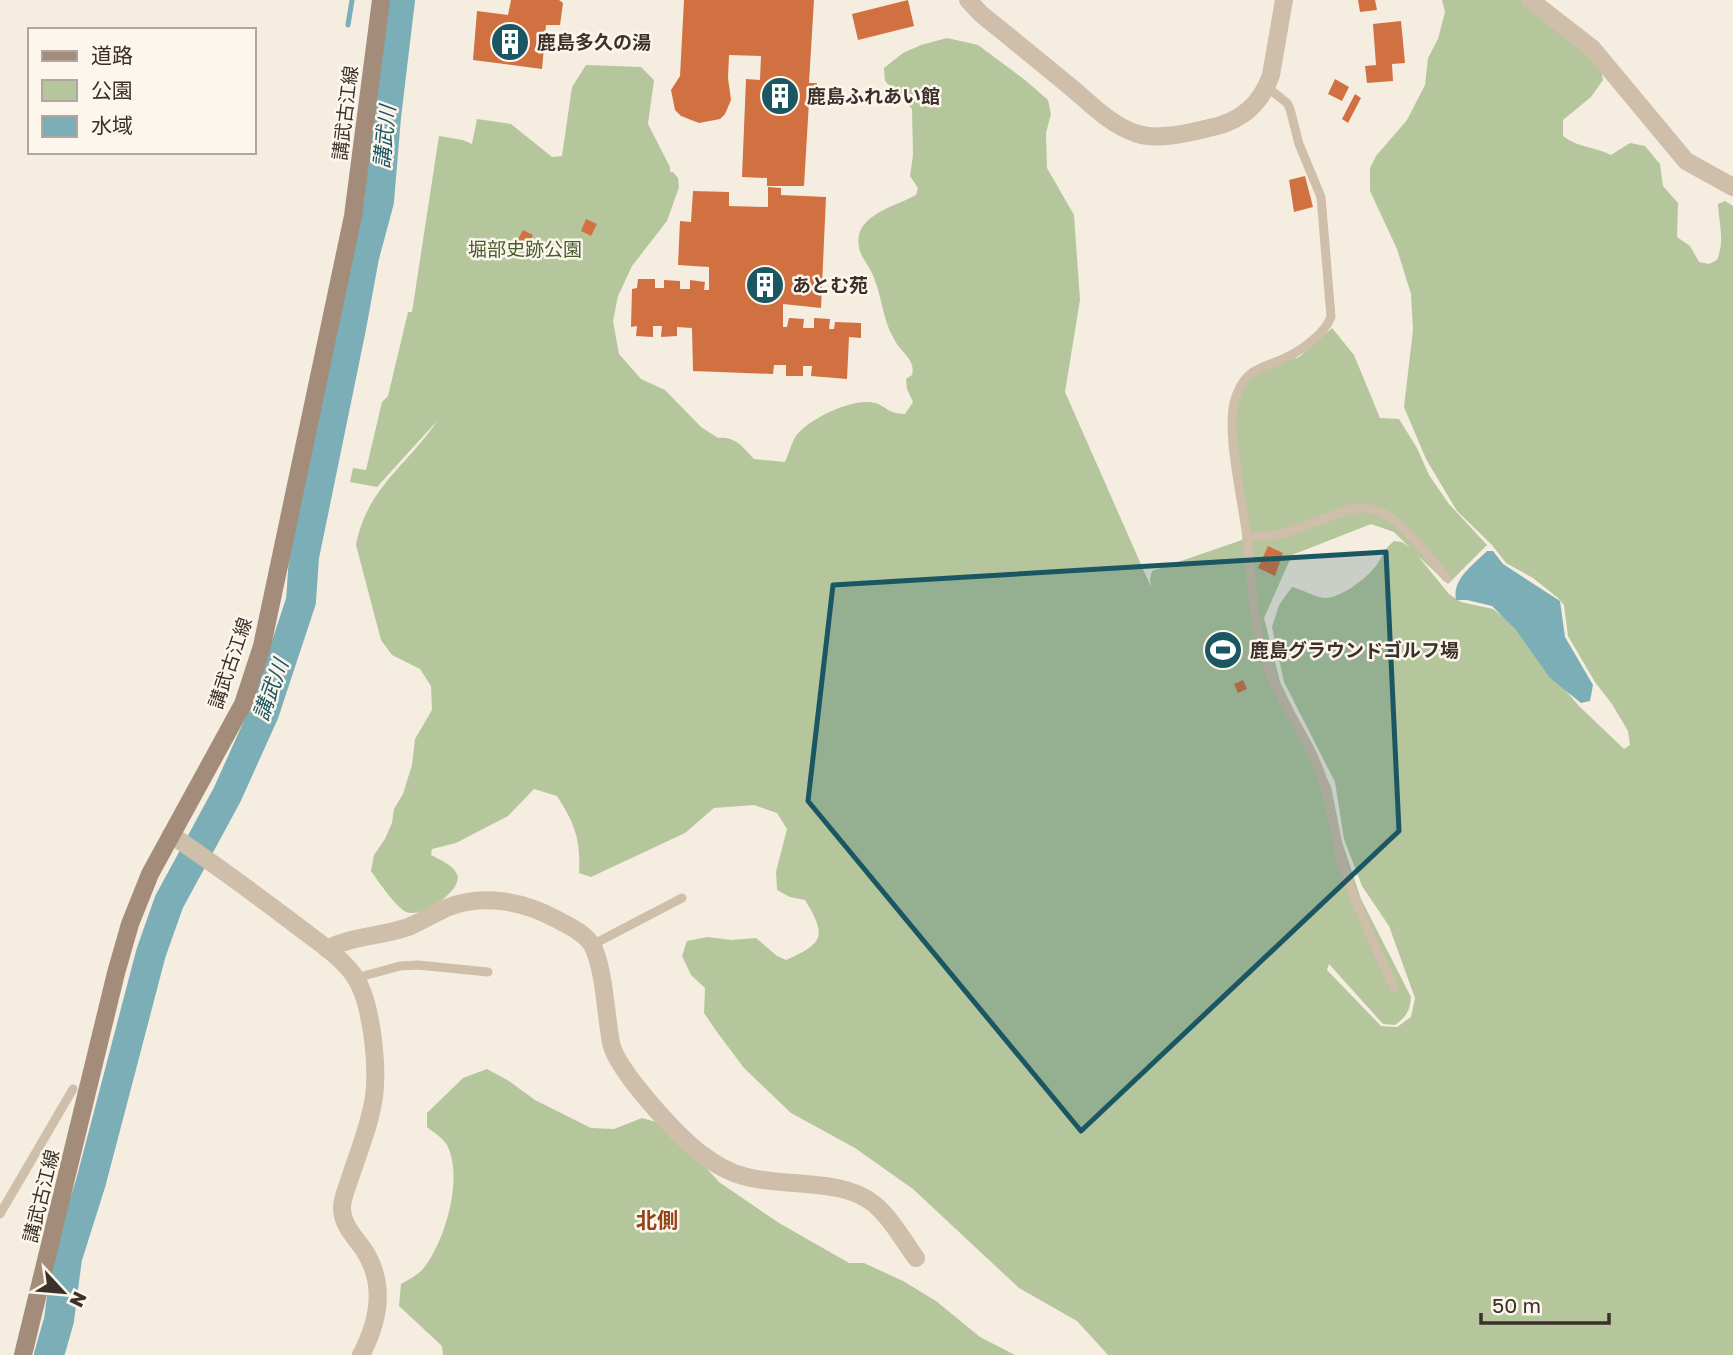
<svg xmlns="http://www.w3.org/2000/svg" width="1733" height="1355" font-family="'Golos Text','Noto Sans JP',sans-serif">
<rect width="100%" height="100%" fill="#f5ede0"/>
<!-- green -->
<g fill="#b5c69d" fill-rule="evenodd">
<path d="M1442,0h80l64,52 15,18 2,10 -12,17 -28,23v16c16,12 30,10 48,19l19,-12 15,3 15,18 3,22 15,17 -1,34 13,9 9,16 10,2 8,-4c8,-19 2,-36 1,-56l7,-3 8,5v1149h-625l-31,-34 -58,-33 -106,-99 -58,-41 -64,-35 -47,-45 -27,-36 -13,-19 1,-25 -14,-13 -9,-19 5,-15 21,-4 23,3 25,-2 21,18 9,4c38,-17 41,-24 19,-60l-15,-3 -13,-7 -1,-18 11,-43 -10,-16 -23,-8 -40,3 -29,25 -94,44 -12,-4c2,-33 -4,-49 -22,-77l-23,-7 -26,27 -52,27 -24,6 -1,6c9,5 21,9 26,19 7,16 -36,45 -51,38 -10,-5 -28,-31 -35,-41l3,-16 11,-16 7,-16 2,-14 9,-15 9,-29 3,-26 17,-29 -1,-24 -11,-17 -28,-14 -11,-15 -25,-95c11,-58 52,-80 81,-124l-60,66 -27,-5 3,-14 13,2 16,-68 6,-6 20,-84h4l27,-176 24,4 9,4 5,-25 34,5 41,33 10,-1 10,-69 14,-22 55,2 13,13 -6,44 22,43v5h3l5,6 1,9 -12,34 -35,45 -14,30 -5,25 6,33 22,25 24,11 36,37 17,11c17,-2 25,9 36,21l31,3c4,-8 6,-19 11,-26 12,-17 58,-39 79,-33 13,4 11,10 30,11l8,-12 -6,-13 -1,-10 6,-4c4,-16 -11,-22 -18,-36 -11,-18 -12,-42 -20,-61 -3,-9 -9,-16 -13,-24 -14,-37 31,-46 55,-59l2,-7 -8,-12 3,-21 -1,-46 -27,-28 -1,-13 19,-15 18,-8 26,-7 31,7 47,35 23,20 3,14 -5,19 1,35 27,47 6,85 -15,92 86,195 -1,-8 2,-8 90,-31 7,-12 -15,-102 1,-17 7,-20 15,-19 42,-13 33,-29 22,27 26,63 19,1 18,29 12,27 20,29 38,41 -39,39 -30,-28 31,38 12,8 32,7 33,26 29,43 24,28 45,43 6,-4 -2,-14 -16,-27 -17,-22 -27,-46 -4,-31 -6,-7 -25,-20 -27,-15 -14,-18 -35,-34 -31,-52 -22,-52 9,-77 -2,-36 -14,-45 -27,-58v-23l6,-12 31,-36 18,-35 3,-27 10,-19 7,-27zM1371,524l23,8 16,16 -8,-6 -8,-1c-11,9 -11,16 -19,26 -9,12 -36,32 -51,31 -7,0 -23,-9 -32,-11l-13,18 -7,22 12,55 51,100 9,57 18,47 27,40 26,72 -4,19 -14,10 -16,-1 -54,-56 2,-6 54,60 12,1c11,-8 15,-14 16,-28l-50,-98 -19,-57 -11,-55 -51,-105 -16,-64 28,-63z"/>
<path d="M487,1069l22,12 26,19 56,28 23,1 28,-11 25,7 52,57 60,41 70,40h15l39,18 33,20 44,36 35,18h-572l-1,-9 -43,-40 2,-22c7,-4 17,-9 22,-15 22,-27 41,-91 24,-124 -4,-7 -14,-13 -20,-18v-14l36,-35z"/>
</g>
<!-- water -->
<path fill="#7baeb6" d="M1487,551h6l10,13 57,37 5,36 28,48 -3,16 -9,2 -31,-25 -34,-48 -24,-24 -25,-6h-11c-4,-21 17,-35 31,-49z"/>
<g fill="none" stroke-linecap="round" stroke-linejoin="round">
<!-- stream -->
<path stroke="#7baeb6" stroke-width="5" d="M348,25l4,-25"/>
<!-- river -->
<path stroke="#7baeb6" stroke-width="30" d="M49,1355l10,-35 8,-62 24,-76 60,-229 18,-51 58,-107 37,-82 37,-112 3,-44 47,-229 13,-71 15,-56 7,-84 14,-117"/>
</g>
<!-- building -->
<g fill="#d17142">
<path d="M511,0h48l4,3 -3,22h-14l-4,44 -69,-9 4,-49 31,4z"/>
<path d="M684,0h130l-5,83h8l-1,18 -7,1 -5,84h-37v-8l-25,-1 4,-98 14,1 1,-24 -32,-1 -1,23 3,22 -6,14 -5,5 -21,4 -18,-7 -6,-6 -4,-20 9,-14z"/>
<path d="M908,0l6,26 -56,14 -6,-26z"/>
<path d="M1358,0h17l2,10 -17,2z"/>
<path d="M1401,21l4,42 -13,1 1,17 -26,2 -2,-17 11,-1 -3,-41z"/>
<path d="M1335,79l14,8 -7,14 -14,-7z"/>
<path d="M1355,94l6,4 -13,25 -6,-4z"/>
<path d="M1305,176l8,31 -19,5 -5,-32z"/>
<path d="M768,187l13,1v7l45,2 -5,111 -38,-4v23h4l2,-9 15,1 -1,9h11v-10l16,1 -1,10h5l1,-7 26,1v15l-12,-1 -2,42 -36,-3 1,-10h-9v10h-17v-11h-12l-1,9 -80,-3 -1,-43 -15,-1v9l-16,1 1,-11h-9v11l-17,-1 1,-10 -6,1 1,-38 5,-1 1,-9h17v9h9v-8l16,1v8h10v-9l15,2 -1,8h5v-23l-31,-2 2,-44 11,1 2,-31 36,1v14l39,1z"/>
<path d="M586,219l11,5 -6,12 -10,-5z"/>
<path d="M523,230l10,5 -5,11 -11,-5z"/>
<path d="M1268,546l15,7 -8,23 -17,-8z"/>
<path d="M1243,680l4,9 -9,4 -4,-9z"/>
</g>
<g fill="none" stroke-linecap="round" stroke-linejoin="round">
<!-- service -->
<g stroke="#cfbeaa" stroke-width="9">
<path d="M1267,87l20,16 3,6 9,35 22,53 10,120c-6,16 -28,32 -42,39 -25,13 -41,9 -53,40 -12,32 7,105 11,142 5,42 5,84 19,125 14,41 43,75 56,115 10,28 12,59 21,88 13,42 34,82 51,122"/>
<path d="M1247,538l34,-4 70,-25c42,-9 71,42 96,69"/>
<path d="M592,945l90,-47"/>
<path d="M356,978l44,-12 18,-1 70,7"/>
<path d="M0,1214l73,-125"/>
</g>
<!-- minor -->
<g stroke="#cfbeaa" stroke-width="18">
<path d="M1530,0l62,48 94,113 47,26"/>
<path d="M171,835c43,28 84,59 125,90 19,15 45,31 59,52 17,26 23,89 19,120 -4,27 -15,54 -24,81 -3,10 -8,20 -8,30 0,17 13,29 22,42 22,34 15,71 -3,105"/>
<path d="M327,949c27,-14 53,-12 81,-22 13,-5 25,-13 38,-19 36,-15 78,-7 112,12 11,6 27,13 34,25 12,21 14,72 19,98 6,28 66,92 89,110 15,11 29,20 47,24 37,10 97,1 127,27 17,14 29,36 42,54"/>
</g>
<!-- tertiary -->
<path stroke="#cfbeaa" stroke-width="18" d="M968,0l13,14c31,25 62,50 92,75 19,16 38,36 62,44 21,8 53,0 74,-5 31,-6 52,-23 62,-53l13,-75"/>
<!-- secondary -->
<path stroke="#a38d7a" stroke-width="18" d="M23,1355l93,-382 14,-49 20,-50 93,-170 19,-58 91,-430 28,-216"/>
</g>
<!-- marked area -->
<path fill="#1b5762" fill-opacity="0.2" stroke="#1b5762" stroke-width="5" stroke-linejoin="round" d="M1386,552l13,279 -318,300 -273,-330 25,-216z"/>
<!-- icons -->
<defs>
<symbol id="building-disc" viewBox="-11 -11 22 22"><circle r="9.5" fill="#1b5762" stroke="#fcf6ed"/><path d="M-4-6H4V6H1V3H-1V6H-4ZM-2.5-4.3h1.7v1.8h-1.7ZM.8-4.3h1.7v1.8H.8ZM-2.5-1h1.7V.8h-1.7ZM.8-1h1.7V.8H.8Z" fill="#fff"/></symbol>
<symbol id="stadium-disc" viewBox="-11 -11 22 22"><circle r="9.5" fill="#1b5762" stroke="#fcf6ed"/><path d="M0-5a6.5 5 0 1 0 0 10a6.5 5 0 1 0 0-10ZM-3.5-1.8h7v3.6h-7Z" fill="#fff"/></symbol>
</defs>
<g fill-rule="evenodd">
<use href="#building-disc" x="488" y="20" width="44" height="44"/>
<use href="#building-disc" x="758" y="74" width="44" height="44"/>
<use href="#building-disc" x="743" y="263" width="44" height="44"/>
<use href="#stadium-disc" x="1201" y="628" width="44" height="44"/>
</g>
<g text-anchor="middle" stroke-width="5" stroke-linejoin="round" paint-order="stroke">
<!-- poi labels -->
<g font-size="19" font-weight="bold" fill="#3c312a" stroke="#fcf6ed" text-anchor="start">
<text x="537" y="49">鹿島多久の湯</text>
<text x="807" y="103">鹿島ふれあい館</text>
<text x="792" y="292">あとむ苑</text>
<text x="1250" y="657">鹿島グラウンドゴルフ場</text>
</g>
<!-- street labels -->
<g font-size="19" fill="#3c312a" stroke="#fcf6ed">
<text transform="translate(345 113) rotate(-83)" y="7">講武古江線</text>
<text transform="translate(230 663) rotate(-71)" y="7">講武古江線</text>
<text transform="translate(41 1196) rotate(-76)" y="7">講武古江線</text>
</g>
<!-- park labels -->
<g font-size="19" fill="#465d2b" stroke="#fcf6ed">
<text x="525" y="256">堀部史跡公園</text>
</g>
<!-- water labels -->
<g font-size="21" font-style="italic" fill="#1b5762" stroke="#fcf6ed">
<text transform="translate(385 137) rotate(-84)" y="7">講武川</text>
<text transform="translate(271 690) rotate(-70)" y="7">講武川</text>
</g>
<!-- neighbourhood labels -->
<g font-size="21" font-weight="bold" fill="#93421b" stroke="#fcf6ed">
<text x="657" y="1228">北側</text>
</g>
</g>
<!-- legend -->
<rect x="28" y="28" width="228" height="126" fill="#fcf6ed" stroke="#afa79f" stroke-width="2"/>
<rect x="42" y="51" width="35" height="10" fill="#a38d7a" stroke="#afa79f" stroke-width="2"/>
<text x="91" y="63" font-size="21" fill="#3c312a">道路</text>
<rect x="42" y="80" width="35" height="21" fill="#b5c69d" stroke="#afa79f" stroke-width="2"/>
<text x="91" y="98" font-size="21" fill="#3c312a">公園</text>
<rect x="42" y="116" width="35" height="21" fill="#7baeb6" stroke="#afa79f" stroke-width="2"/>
<text x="91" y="133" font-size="21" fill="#3c312a">水域</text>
<!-- north arrow -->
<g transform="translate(63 1292) rotate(116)" stroke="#fcf6ed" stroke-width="5" paint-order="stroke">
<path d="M0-5L12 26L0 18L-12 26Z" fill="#3c312a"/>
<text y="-10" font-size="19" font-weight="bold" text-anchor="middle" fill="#3c312a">N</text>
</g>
<!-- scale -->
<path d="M1481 1313v10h128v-10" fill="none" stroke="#3c312a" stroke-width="3.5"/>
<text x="1492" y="1313" font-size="21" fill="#3c312a" stroke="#fcf6ed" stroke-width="5" paint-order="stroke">50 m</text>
</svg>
